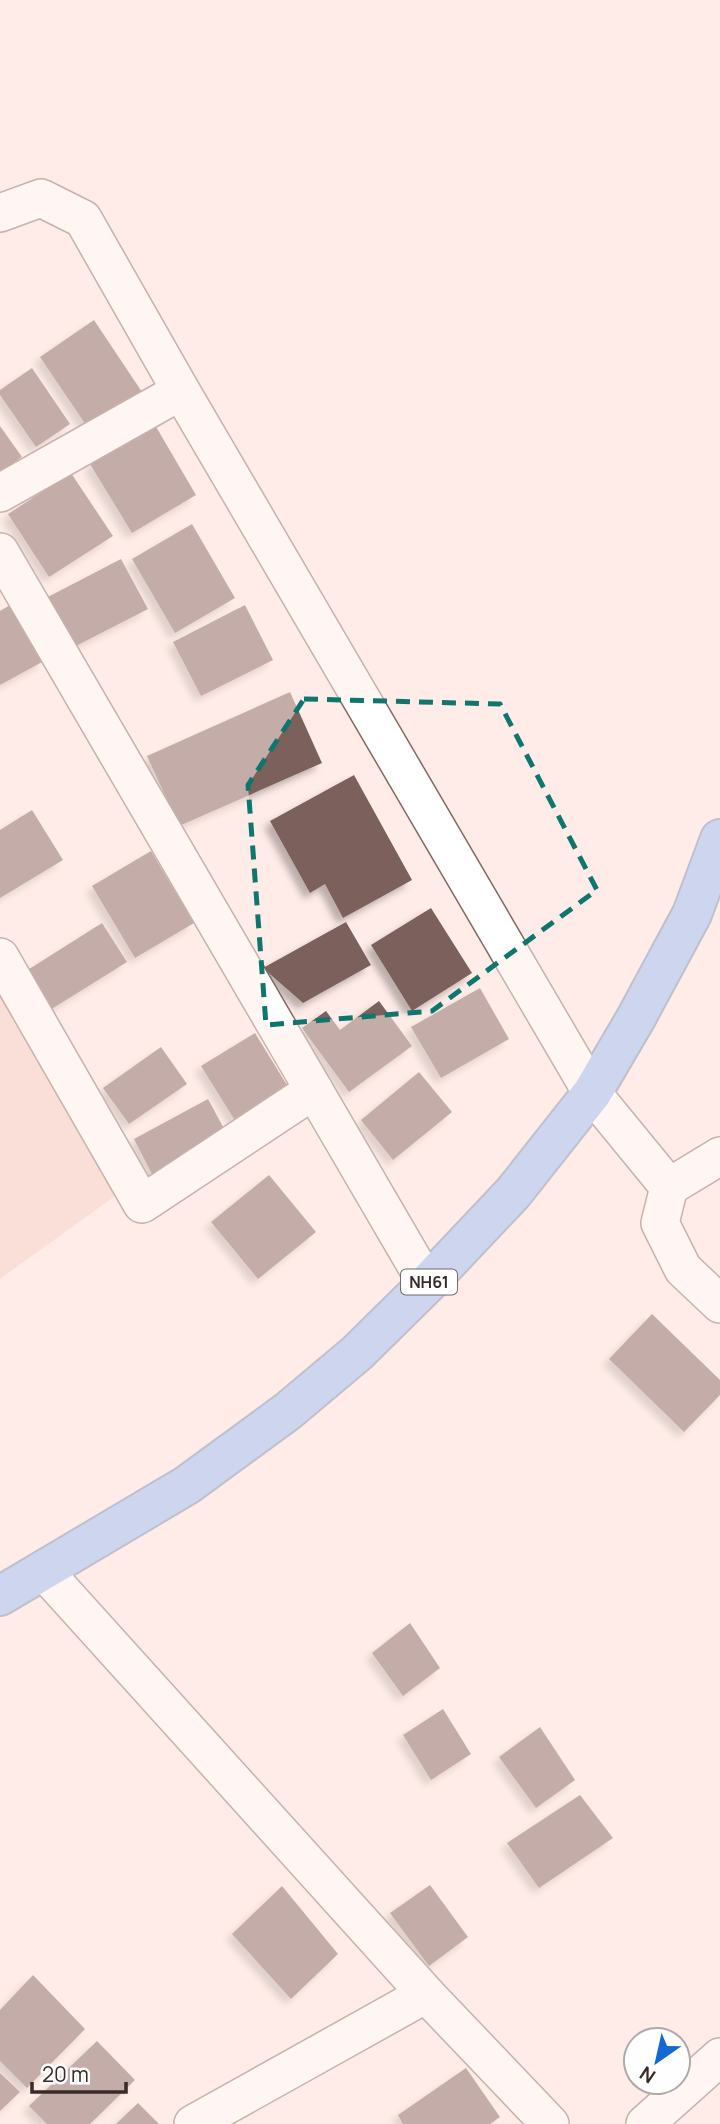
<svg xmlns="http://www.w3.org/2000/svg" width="720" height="2124" font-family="Manrope,sans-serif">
<defs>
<filter id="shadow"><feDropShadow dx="-6" dy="6" stdDeviation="3.5" flood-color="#0004"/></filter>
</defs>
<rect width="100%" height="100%" fill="#ffece8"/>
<!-- green -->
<path fill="#f4cfc7" d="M0,995l118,199 -118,85z"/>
<!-- building -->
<g fill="#7b615c" filter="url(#shadow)">
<path d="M94,320l48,72 -54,36 -48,-71z"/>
<path d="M32,368l38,56 -34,23 -36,-52v-5z"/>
<path d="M155,425l41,70 -64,38 -42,-69z"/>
<path d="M0,426l22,31 -22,15z"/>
<path d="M71,473l42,63 -64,41 -41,-63z"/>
<path d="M192,524l43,74 -60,35 -43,-74z"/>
<path d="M121,559l27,50 -76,39 -26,-50z"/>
<path d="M12,604l32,57 -44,24v-74z"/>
<path d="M245,605l28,55 -72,36 -28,-54z"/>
<path d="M290,692l32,71 -143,63 -32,-70z"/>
<path d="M354,775l58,105 -69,38 -18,-34 -15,9 -40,-72z"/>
<path d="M32,810l31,50 -63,38v-68z"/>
<path d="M151,851l43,72 -59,35 -43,-72z"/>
<path d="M431,908l41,65 -60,38 -41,-66z"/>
<path d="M346,922l25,43 -68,38 -40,-35z"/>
<path d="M102,923l25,39 -77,48 -24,-39z"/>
<path d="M480,988l29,51 -68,39 -30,-51z"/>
<path d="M379,1001l33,45 -63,46 -47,-64 24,-17 14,19z"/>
<path d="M255,1033l35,57 -54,32 -35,-56z"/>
<path d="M161,1047l26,37 -58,40 -26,-36z"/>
<path d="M419,1072l33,40 -59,48 -32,-40z"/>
<path d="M208,1099l20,37 -75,40 -19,-37z"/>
<path d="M269,1175l47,57 -58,47 -47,-57z"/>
<path d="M652,1314l68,66v15l-36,37 -75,-73z"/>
<path d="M410,1623l30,45 -37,28 -31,-43z"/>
<path d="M443,1709l28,45 -40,26 -28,-45z"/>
<path d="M540,1727l35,53 -39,28 -37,-51z"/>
<path d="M580,1795l33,43 -74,50 -32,-45z"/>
<path d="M430,1885l38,52 -39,29 -39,-53z"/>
<path d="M282,1886l56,68 -47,45 -59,-65z"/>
<path d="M33,1975l52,54 -58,59 -27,-27v-51z"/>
<path d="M97,2041l38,39 -45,44h-43l-18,-18z"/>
<path d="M466,2068l34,49 -10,7h-87l-5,-9z"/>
<path d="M0,2073l20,19 -20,19z"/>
<path d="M138,2103l21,21h-43z"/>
</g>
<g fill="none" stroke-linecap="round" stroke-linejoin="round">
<defs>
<g id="street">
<path d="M0,213l41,-15 42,21 98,172 411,702 77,94"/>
<path d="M0,493l181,-102"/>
<path d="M0,552l427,732"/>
<path d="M0,957l142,247 172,-114"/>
<path d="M720,1156l-51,31 -9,36 23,46 37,35"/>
<path d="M43,1570l383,424 124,130"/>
<path d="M193,2124l233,-130"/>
<path d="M645,2124l75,-67"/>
</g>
<path id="highway" d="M0,1596l187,-111 101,-74 69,-58 70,-69 86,-91 79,-100 44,-75 56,-104 28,-75"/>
</defs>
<!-- street casing -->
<use href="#street" stroke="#836963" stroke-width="40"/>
<!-- highway casing -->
<use href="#highway" stroke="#7289af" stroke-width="42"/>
<!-- street -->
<use href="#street" stroke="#fff" stroke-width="37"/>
<!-- highway -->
<use href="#highway" stroke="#91bbf7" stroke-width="38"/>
</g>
<!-- marked area -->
<path d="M0 0H720V2124H0ZM304,699l196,5 97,186 -165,121 -166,14 -18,-240z" fill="#ffece8" fill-opacity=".55" fill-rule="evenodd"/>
<path fill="none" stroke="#0f766e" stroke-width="5" stroke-dasharray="14 9" stroke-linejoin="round" d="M304,699l196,5 97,186 -165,121 -166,14 -18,-240z"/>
<g text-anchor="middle" stroke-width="7" stroke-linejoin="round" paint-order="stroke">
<!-- shield labels -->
<rect fill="#fefefe" stroke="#736a69" stroke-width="2" x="401" y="1269.5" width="56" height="25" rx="5"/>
<g font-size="16" font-weight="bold" fill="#372b29">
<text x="429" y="1288">NH61</text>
</g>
</g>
<!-- north arrow -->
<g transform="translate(657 2061) rotate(214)"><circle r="33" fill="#fefefe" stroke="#aeaaa9" stroke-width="2"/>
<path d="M0-5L12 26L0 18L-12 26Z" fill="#1468d1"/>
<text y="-10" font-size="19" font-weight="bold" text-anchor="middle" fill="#372b29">N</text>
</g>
<!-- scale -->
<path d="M32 2082v10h94v-10" fill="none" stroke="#372b29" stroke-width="3.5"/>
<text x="42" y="2082" font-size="21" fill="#372b29" stroke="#fefefe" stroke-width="5" paint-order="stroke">20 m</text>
</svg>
